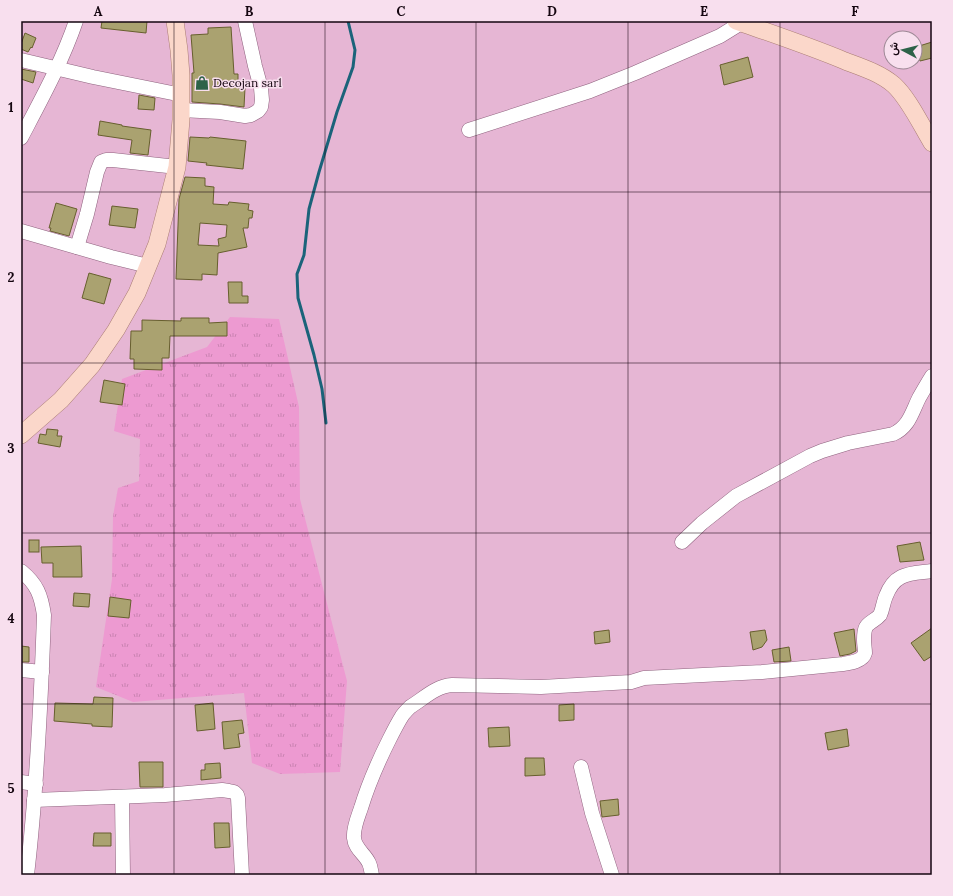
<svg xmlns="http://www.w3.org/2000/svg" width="953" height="896" font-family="Lora,Vazirmatn,serif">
<defs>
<pattern id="grass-tufts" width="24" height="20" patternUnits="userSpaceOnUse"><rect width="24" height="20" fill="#ed9ad1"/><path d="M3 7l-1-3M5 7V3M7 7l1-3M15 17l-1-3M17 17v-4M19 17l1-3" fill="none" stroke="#ca83b2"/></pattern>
</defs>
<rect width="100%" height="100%" fill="#e6b6d4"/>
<!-- grass -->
<path fill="url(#grass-tufts)" d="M230,317l49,2 20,88 1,92 47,182 -7,91 -60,2 -28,-11 -8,-70 -111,9 -37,-15 16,-108 1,-63 5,-28 21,-7 1,-42 -26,-8 8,-52 85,-32z"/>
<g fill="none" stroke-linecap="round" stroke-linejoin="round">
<!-- stream -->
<path stroke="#1b637a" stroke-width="3" d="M326,423l-4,-34 -8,-34 -16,-57 -1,-24 7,-19 5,-46 10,-37 18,-60 16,-45 2,-17 -7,-29"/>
</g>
<!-- building -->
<g fill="#aaa270" stroke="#675f2e" fill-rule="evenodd">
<path d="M102,21h45l-1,12 -45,-5z"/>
<path d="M231,27l3,47h4v14h7l-1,19 -24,-3 -28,-2v-29h2l-3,-38 17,-1v-6z"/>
<path d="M25,33l11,5 -4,10 -1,-1 -3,5 -7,-3v-5z"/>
<path d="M932,42v16l-12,3 -4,-14z"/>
<path d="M748,57l5,20 -29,8 -4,-20z"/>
<path d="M21,69l15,3 -3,11 -12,-4z"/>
<path d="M139,95l16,3 -1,12 -16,-1z"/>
<path d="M100,121l22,4v1l29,4 -3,25 -18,-2 2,-13 -34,-5z"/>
<path d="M190,137l19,1 1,-1 36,4 -3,28 -37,-4 1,-2 -19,-2z"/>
<path d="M185,177l20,1v8l9,1 -1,17 15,1 1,-3 20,2 -1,6 5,1 -1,7h-3l-1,10h-5l4,19 -29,6 -1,22 -15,-1v6l-26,-1 3,-80zM200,223l27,2 -1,12 -8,2 1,7 -21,-1z"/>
<path d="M56,203l21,6 -8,27 -19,-5 1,-3h-2z"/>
<path d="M112,206l26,3 -3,19 -26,-3z"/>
<path d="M89,273l22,6 -7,25 -22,-6z"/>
<path d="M228,282h14v14h6v7h-19z"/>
<path d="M181,318h28v5l18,-1v14h-57l-1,22h-7v12l-28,-1v-10h-4l1,-28h11v-11l39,1z"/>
<path d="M104,380l21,4 -3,21 -22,-3z"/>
<path d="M47,429l11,1 -1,6h5l-2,11 -22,-4 2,-9 6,1z"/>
<rect x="29" y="540" width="10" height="12"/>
<path d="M920,542l4,18 -24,2 -3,-16z"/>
<path d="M81,546l1,31h-29v-14h-11l-1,-16z"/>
<path d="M74,593l16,1 -1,13 -16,-1z"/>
<path d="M110,597l21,3 -2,18 -21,-2z"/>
<path d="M932,628v28l-8,5 -13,-18z"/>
<path d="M854,629l2,22 -6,3 -10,2 -6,-23z"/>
<path d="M609,630l1,12 -15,2 -1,-12z"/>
<path d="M765,630l2,10 -5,7 -9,3 -3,-18z"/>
<path d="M21,646l8,1v15h-8z"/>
<path d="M789,647l2,14 -17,1 -2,-12z"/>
<path d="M94,697l19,1 -1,29 -20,-1v-2l-38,-3 1,-18 38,1z"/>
<path d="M213,703l2,26 -18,2 -2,-26z"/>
<path d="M574,704v16l-15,1v-16z"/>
<path d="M242,720l2,13 -6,1 2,13 -16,2 -2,-27z"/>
<path d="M509,727l1,19 -21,1 -1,-19z"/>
<path d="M847,729l2,17 -21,4 -3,-17z"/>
<path d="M525,758h19l1,17 -20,1z"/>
<path d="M139,762h24v25h-23z"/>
<path d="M220,763l1,15 -20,2v-10h4v-6z"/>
<path d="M618,799l1,16 -17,2 -2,-16z"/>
<path d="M214,823h15l1,24 -15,1z"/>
<path d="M94,833h17v13h-18z"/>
</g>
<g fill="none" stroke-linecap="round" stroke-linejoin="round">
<defs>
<g id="minor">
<path d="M21,60l72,17 89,18"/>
<path d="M181,110l39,2 25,4 6,-1 7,-4 3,-4 1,-7 -1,-12 -6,-22 -10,-45"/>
<path d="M469,130l121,-39 45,-18 85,-37 21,-13 4,-2"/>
<path d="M21,138c20,-38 41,-76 55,-117"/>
<path d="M21,231l90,26 37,9"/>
<path d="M77,247l10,-33 10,-42 4,-10 5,-2h7l64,7"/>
<path d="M682,542l20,-19 34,-27 74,-40 12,-5 26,-8 45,-9c16,-7 19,-22 26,-36 4,-7 8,-14 13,-22"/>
<path d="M21,571c16,13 20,24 23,44 -3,87 -7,174 -17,260"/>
<path d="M21,670l21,2"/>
<path d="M581,767l11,46 20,62"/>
<path d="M21,782l15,2"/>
<path d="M122,797l1,78"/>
<path d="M34,800l131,-5 57,-5 7,1 5,1 3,3 1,3 4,77"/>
<path d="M372,875c-1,-4 -1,-8 -3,-12 -4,-9 -14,-14 -15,-25 -1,-10 4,-21 7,-30 7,-23 17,-46 28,-68 4,-8 8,-16 13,-24 2,-3 5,-6 8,-9 13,-8 26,-21 42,-22l89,2 90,-5 13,-4 118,-6 81,-8c7,-1 20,-3 22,-11 0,-4 -1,-9 -1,-13 0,-4 0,-9 2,-13 3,-5 10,-7 14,-12 3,-6 3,-13 6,-19 9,-24 24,-22 46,-25"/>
</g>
<g id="major">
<path d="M736,21c37,13 73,25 109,40 16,6 35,12 49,24 15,14 27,40 38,58"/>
<path d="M21,435l40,-35 31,-35 24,-35 21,-37 20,-49 20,-77 4,-47v-45l-2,-25 -4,-29"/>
</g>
</defs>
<!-- minor casing -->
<use href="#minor" stroke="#8f637f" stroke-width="15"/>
<!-- major casing -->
<use href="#major" stroke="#a97c72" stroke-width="18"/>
<!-- minor -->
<use href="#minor" stroke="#fff" stroke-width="14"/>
<!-- major -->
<use href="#major" stroke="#fbd7ca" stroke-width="17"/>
</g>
<!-- grid -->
<path fill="none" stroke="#150610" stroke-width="1" stroke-opacity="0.55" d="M174,21v854M325,21v854M476,21v854M628,21v854M780,21v854M21,192h911M21,363h911M21,533h911M21,704h911"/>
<!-- icons -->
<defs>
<symbol id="shop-bare" viewBox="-9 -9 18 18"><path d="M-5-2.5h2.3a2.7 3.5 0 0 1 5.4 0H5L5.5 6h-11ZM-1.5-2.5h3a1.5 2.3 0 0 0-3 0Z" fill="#2d6248" stroke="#f8dfee" stroke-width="2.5" paint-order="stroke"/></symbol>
</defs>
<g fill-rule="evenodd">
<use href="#shop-bare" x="192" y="73" width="20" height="20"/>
</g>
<g text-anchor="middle" stroke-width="3" stroke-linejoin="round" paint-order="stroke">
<!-- poi labels -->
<g font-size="12" fill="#150610" stroke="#f8dfee" text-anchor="start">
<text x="213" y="87">Decojan sarl</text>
</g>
</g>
<!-- border -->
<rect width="953" height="896" fill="none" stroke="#f8dfee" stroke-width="44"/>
<!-- north arrow -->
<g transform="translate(903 50) rotate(277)"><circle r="19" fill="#f8dfee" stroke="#9d8895"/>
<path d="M0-3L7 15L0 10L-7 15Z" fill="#2d6248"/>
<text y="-6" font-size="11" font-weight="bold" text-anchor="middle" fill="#150610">ش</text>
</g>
<rect x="22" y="22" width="909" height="852" fill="none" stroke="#150610" stroke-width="1.5"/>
<g font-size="13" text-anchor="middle" font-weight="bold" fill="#150610">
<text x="98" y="16">A</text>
<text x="249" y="16">B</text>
<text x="401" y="16">C</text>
<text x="552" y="16">D</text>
<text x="704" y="16">E</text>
<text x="855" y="16">F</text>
<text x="11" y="112">1</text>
<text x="11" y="282">2</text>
<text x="11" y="453">3</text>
<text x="11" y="623">4</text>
<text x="11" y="793">5</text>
</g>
</svg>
